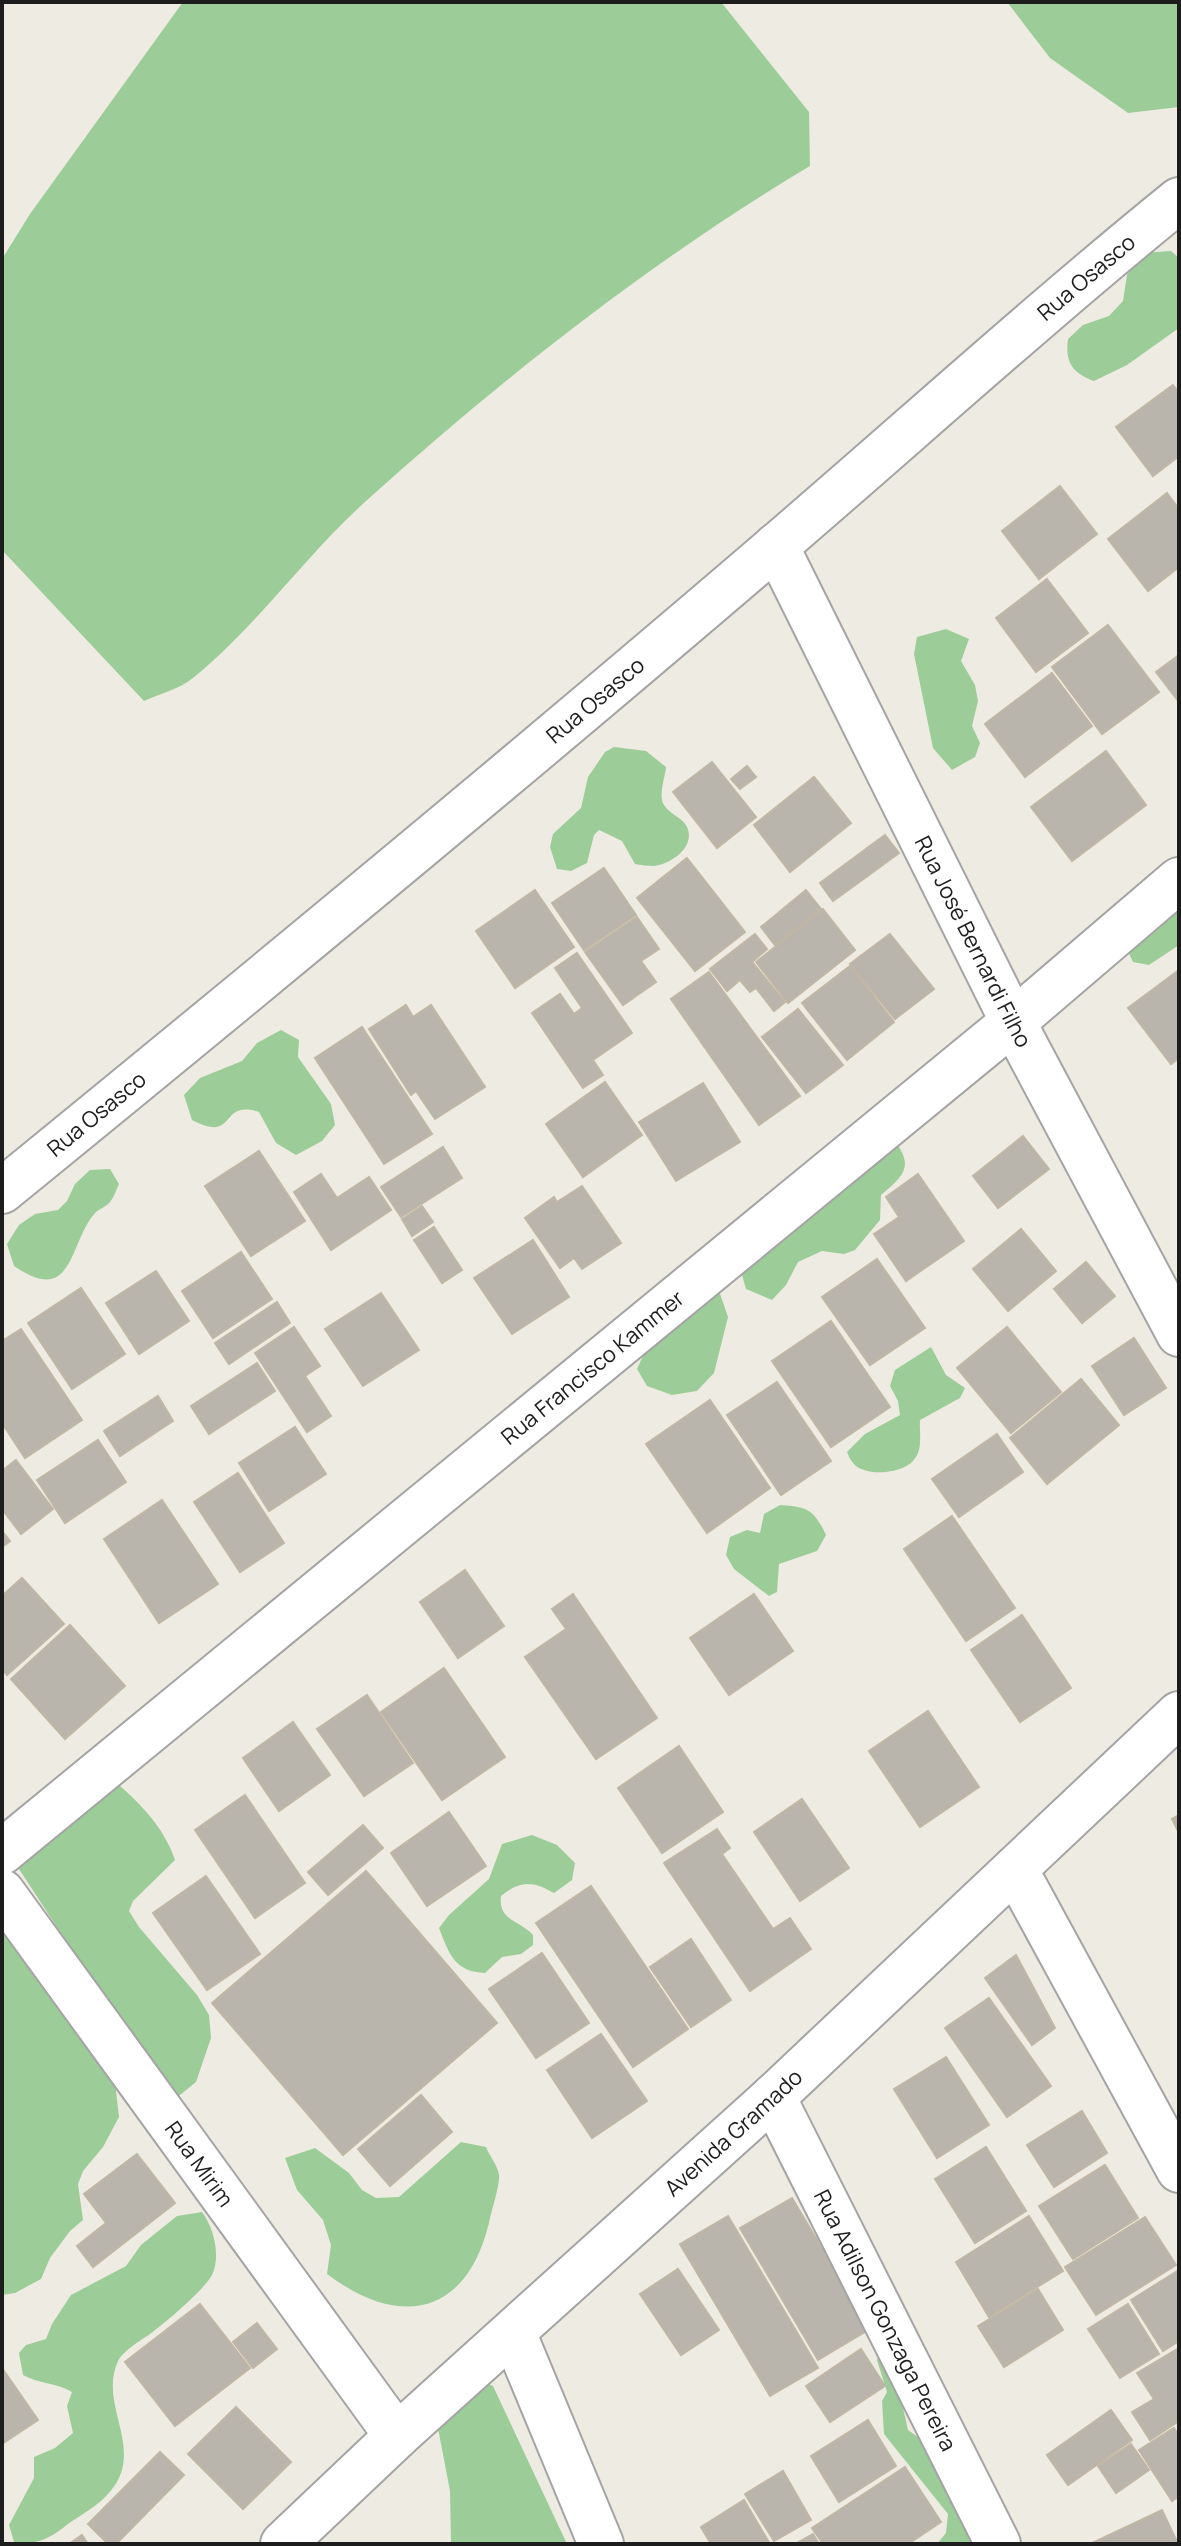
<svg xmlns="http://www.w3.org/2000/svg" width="1181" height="2546" font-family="Manrope,sans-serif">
<rect width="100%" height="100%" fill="#eeece2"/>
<!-- forest -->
<g fill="#9ccc98">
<path d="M183,2h538l88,110 1,54c-159,95 -306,211 -444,335 -61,55 -109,125 -173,177 -13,11 -34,16 -49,23l-142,-151v-291l28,-45z"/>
<path d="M1007,2h172v105l-51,6 -78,-55z"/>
<path d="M1171,251l8,7v70l-52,37 -33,16c-22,-8 -29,-19 -26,-42l15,-14 26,-9 14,-15 4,-26 15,-22z"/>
<path d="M946,629l23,10 -8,22 14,24 3,16 -6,25 8,17 -5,14 -23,13 -19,-22 -19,-94 3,-17z"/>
<path d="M614,747l32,4 20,16c-1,11 -8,29 -2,38 5,9 18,12 23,22 9,20 -16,37 -33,39 -6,0 -13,-1 -19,-2l-13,-23 -23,-11 -5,5 -7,28 -16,8 -14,-2 -7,-22 3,-13 28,-26 7,-31 17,-25z"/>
<path d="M1179,879v66l-30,20 -16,-3 -7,-15z"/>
<path d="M281,1030l18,10 -1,17 33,47 4,21 -13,16 -26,14 -20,-12 -17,-31c-41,-13 -21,32 -67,8l-8,-25 16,-17 42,-17 15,-18z"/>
<path d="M894,1140c21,27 9,36 -13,55l-1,25 -25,30 -11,4 -22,-3 -24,11 -12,23 -14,15 -26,-11 -6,-21z"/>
<path d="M110,1169l9,15c-3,6 -5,13 -9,18 -4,5 -11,7 -15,11 -27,31 -21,94 -81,53l-7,-22 12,-19 16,-11 23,-4 9,-9 8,-17 15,-14z"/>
<path d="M719,1291l9,26 -14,56 -17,18 -25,4 -25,-9 -10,-17 13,-29z"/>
<path d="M931,1347l15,28 19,13 -5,10 -40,22c-1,14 4,31 -8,42 -12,12 -48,15 -59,1 -3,-3 -4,-7 -6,-11l18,-18 35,-19 -2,-14 -8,-15 5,-16z"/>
<path d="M780,1505c27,2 34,4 46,30l-9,16 -38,13 -2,28 -8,4 -35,-27 -8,-14 4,-18 17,-7 13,3 4,-19z"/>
<path d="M102,1771c29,23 61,52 73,89l-42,41 -4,10 10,16 58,68 12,20 2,23 -15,44 -21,17 -27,-32 -129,-198v-26z"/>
<path d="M532,1835l25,10 18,18 -3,17 -18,13c-21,-12 -34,-13 -53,3 -3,25 19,24 32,39v10l-12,9 -19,3 -17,16c-30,-1 -36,-19 -46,-45l10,-13 40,-36 13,-35z"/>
<path d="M2,1925l112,149 5,43 -16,30 -20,24 -5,13 5,36 -13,11 -20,27 -9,21 -26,14 -13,2z"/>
<path d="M461,2142l25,5c3,8 12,19 13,28 1,10 -8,37 -10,48 -23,93 -89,106 -162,51l4,-29 -8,-25 -26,-30 -12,-32 30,-10 34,25 13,17 14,8 23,-1z"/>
<path d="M202,2212c12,16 19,44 10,63 -8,15 -47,48 -62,59 -9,6 -27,17 -32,27 -21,46 31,90 -11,134 -10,11 -26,20 -39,29 -17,14 -32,22 -54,18l-5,-17 25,-47v-21l21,-9 18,-15 -6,-27 5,-14c-15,-9 -32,-8 -49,-17l-4,-22 7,-8 20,-6 6,-15 19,-29 55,-29 15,-21 36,-29z"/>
<path d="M879,2354l33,34 -9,20 5,22 20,14 66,100h-57l9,-11 2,-19 -64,-80 -2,-33 5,-9 -10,-32z"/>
<path d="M488,2384l5,2 74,158h-116l-1,-53 -12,-63 4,-16z"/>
</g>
<!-- building -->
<g fill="#bab5ac" stroke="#bfb6a5" stroke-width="2">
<path d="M1173,385l6,8v63l-26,20 -37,-49z"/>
<path d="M1060,486l37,48 -58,45 -37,-48z"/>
<path d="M1167,493l12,16v58l-31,24 -40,-52z"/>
<path d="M1047,579l41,54 -52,39 -40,-54z"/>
<path d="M1108,625l51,67 -57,42 -50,-67z"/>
<path d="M1179,655v47l-23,-30z"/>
<path d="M1052,673l40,53 -67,51 -40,-53z"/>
<path d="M1106,751l40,54 -74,56 -41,-54z"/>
<path d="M712,762l44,55 -39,31 -44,-56z"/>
<path d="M747,766l9,11 -16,12 -9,-10z"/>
<path d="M814,777l37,46 -61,49 -36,-47z"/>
<path d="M885,835l14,18 -66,48 -13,-18z"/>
<path d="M687,858l58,74 -50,39 -58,-73z"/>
<path d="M604,868l32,47 -52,35 -32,-47z"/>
<path d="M535,890l39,57 -59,41 -39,-57z"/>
<path d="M806,890l15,19 -46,36 -14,-18z"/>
<path d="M823,909l32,41 -67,53 -32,-41z"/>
<path d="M637,917l22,32 -18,12 15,21 -33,23 -38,-53z"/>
<path d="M755,934l12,15 -15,13 33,40 -11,9 -18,-23 -6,4 -10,-12 -13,11 -17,-22z"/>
<path d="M890,934l44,55 -39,30 -45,-55z"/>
<path d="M577,953l55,80 -39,27 10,15 -20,13 -51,-75 28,-19 14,20 8,-6 -27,-40z"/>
<path d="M850,966l44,56 -47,38 -45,-57z"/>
<path d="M1179,970v88l-8,6 -43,-56z"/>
<path d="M709,972l91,124 -41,29 -88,-126z"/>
<path d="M406,1005l7,12 18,-12 54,82 -50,32 -19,-28 -5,4 -42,-66z"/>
<path d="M798,1009l45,56 -37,28 -44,-56z"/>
<path d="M362,1027l70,107 -48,30 -69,-106z"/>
<path d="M605,1082l37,53 -59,42 -37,-53z"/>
<path d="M703,1083l37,59 -64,39 -37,-59z"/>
<path d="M1023,1136l26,33 -51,39 -25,-32z"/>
<path d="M443,1147l19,31 -61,39 -20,-30z"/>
<path d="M259,1151l46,70 -54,35 -46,-70z"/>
<path d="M321,1174l16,24 32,-21 22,33 -60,40 -37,-58z"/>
<path d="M918,1174l46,67 -58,40 -32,-47 25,-17 -13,-20z"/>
<path d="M582,1186l39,57 -39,26 -8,-11 -14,10 -35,-50 29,-21 3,5z"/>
<path d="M422,1206l11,16 -21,14 -10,-17z"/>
<path d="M434,1227l28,43 -20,13 -28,-43z"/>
<path d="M1021,1229l35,42 -48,40 -35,-42z"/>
<path d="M533,1240l36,57 -57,37 -38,-56z"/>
<path d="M241,1252l31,47 -59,39 -31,-47z"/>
<path d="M877,1259l48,69 -55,37 -48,-68z"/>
<path d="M1086,1262l29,34 -33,27 -28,-34z"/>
<path d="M156,1271l33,50 -50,33 -33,-51z"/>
<path d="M81,1288l44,66 -53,35 -44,-66z"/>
<path d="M381,1293l38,57 -56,36 -38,-57z"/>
<path d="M277,1302l13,21 -61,41 -14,-21z"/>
<path d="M831,1321l59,86 -59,40 -59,-86z"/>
<path d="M294,1327l26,39 -15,10 26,40 -24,16 -52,-79z"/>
<path d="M1007,1327l54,65 -50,41 -54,-65z"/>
<path d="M21,1329l61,91 -57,38 -23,-35v-82z"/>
<path d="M1134,1338l32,50 -42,27 -32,-49z"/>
<path d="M257,1363l18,28 -66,43 -18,-28z"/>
<path d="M1081,1379l38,46 -72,59 -37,-46z"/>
<path d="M777,1382l54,79 -50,34 -54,-80z"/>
<path d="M158,1396l15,25 -53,35 -16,-25z"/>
<path d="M710,1400l60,88 -63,45 -61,-89z"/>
<path d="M295,1427l31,47 -57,37 -30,-48z"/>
<path d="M997,1434l26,38 -64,45 -27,-38z"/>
<path d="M98,1440l28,42 -61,41 -28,-43z"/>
<path d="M16,1460l37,49 -32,25 -19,-25v-38z"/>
<path d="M238,1473l46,70 -44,29 -46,-70z"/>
<path d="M162,1500l56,84 -59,39 -55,-84z"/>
<path d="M952,1516l63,92 -49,33 -62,-92z"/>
<path d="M2,1531l8,10 -8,6z"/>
<path d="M465,1570l39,56 -46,32 -38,-56z"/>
<path d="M22,1578l42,46 -57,51 -5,-6v-73z"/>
<path d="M573,1594l84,124 -61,41 -71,-102 41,-28 -14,-20z"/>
<path d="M754,1594l39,57 -64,44 -39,-57z"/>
<path d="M1022,1615l49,73 -51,34 -49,-72z"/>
<path d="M70,1625l55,61 -60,53 -54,-60z"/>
<path d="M444,1668l61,89 -63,43 -61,-88z"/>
<path d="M367,1695l46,68 -49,33 -47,-67z"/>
<path d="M928,1711l51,76 -59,40 -51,-76z"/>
<path d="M293,1722l37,53 -51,36 -36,-53z"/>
<path d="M679,1746l44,66 -61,41 -44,-65z"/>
<path d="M245,1795l60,88 -50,35 -60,-88z"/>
<path d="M802,1799l47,69 -49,33 -46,-69z"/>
<path d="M449,1812l37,54 -59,40 -36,-53z"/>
<path d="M1179,1815v18l-7,-14z"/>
<path d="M363,1825l20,23 -55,47 -20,-23z"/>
<path d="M717,1829l13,19 -8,6 51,75 17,-11 21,31 -61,42 -86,-128z"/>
<path d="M366,1871l131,152 -154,132 -131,-152z"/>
<path d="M206,1876l54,78 -53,36 -54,-77z"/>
<path d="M591,1886l97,143 -55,38 -97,-144z"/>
<path d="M691,1939l40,61 -40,27 -41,-60z"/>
<path d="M542,1953l47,70 -53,35 -47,-69z"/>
<path d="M1016,1955l39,73 -23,17 -47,-67z"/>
<path d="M989,1998l62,88 -44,31 -62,-89z"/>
<path d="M601,2034l46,67 -55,37 -45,-68z"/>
<path d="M946,2057l43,68 -52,33 -43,-69z"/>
<path d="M421,2095l31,37 -62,54 -32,-37z"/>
<path d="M1082,2111l25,42 -53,34 -27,-42z"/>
<path d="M986,2147l40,64 -51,32 -40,-64z"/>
<path d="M137,2154l38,49 -82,64 -16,-21 29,-23 -22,-29z"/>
<path d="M1105,2165l33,53 -65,41 -34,-53z"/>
<path d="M792,2198l78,131 -52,31 -78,-132z"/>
<path d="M728,2216l90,152 -48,28 -90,-152z"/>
<path d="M1029,2216l34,55 -74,46 -33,-55z"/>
<path d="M1145,2217l31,48 -80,50 -31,-48z"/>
<path d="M678,2269l41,61 -38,25 -41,-61z"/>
<path d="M1179,2270v71l-16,10 -32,-51z"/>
<path d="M1038,2289l25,41 -59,37 -26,-41z"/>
<path d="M200,2304l50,64 -75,58 -50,-64z"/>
<path d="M1128,2304l31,50 -39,24 -32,-49z"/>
<path d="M257,2323l20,26 -24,19 -20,-26z"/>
<path d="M1179,2348v73l-29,19 -18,-28 22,-13 -17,-26z"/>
<path d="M861,2349l24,37 -55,36 -24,-36z"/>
<path d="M2,2368l36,52 -36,24z"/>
<path d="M236,2407l55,55 -48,47 -55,-55z"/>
<path d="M1111,2410l21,30 -64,45 -21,-30z"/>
<path d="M868,2420l28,46 -57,36 -28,-46z"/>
<path d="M1174,2428l5,8v60l-7,5 -33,-51z"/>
<path d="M1131,2444l18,26 -33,23 -18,-27z"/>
<path d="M160,2452l24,23 -68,69h-8l-20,-20z"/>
<path d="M905,2467l36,55 -33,22h-85l-11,-16z"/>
<path d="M783,2471l28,49 -37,21 -29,-47z"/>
<path d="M744,2500l26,44h-59l-10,-17z"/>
<path d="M1162,2510l16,34h-88z"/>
<path d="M813,2534l6,10h-24z"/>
<path d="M82,2535l6,9h-19z"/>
</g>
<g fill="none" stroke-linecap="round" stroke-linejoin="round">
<defs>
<g id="minor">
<path id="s1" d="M776,546l237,476 166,312"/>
<path id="s2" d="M2,1191c260,-212 518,-425 772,-643 135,-116 267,-236 405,-348"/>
<path id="s3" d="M2,1852l1011,-830 166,-142"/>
<path d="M1015,1869l164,301"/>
<path id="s4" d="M2,1892l395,544"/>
<path id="s5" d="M773,2097l225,447"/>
<path d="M513,2332l88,212"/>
</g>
<g id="tertiary">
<path id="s6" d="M283,2544l114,-108 376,-339 406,-383"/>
</g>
</defs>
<!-- minor casing -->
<use href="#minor" stroke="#a4a4a4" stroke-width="48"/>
<!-- tertiary casing -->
<use href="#tertiary" stroke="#a4a4a4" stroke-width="48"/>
<!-- minor -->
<use href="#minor" stroke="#fff" stroke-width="44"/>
<!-- tertiary -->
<use href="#tertiary" stroke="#fff" stroke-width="44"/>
</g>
<g text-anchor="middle" stroke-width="6" stroke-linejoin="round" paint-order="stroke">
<!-- street labels -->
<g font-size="22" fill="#1d1d1d" stroke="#fff">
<text dy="8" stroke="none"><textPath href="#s2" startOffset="1418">Rua Osasco</textPath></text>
<text dy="8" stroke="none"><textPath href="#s2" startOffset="770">Rua Osasco</textPath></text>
<text dy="8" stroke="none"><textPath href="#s1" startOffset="442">Rua José Bernardi Filho</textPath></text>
<text dy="8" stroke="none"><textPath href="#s2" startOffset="122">Rua Osasco</textPath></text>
<text dy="8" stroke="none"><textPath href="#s3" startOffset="764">Rua Francisco Kammer</textPath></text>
<text dy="8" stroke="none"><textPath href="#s6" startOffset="610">Avenida Gramado</textPath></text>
<text dy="8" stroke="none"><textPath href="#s4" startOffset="336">Rua Mirim</textPath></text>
<text dy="8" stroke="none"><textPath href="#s5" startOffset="250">Rua Adilson Gonzaga Pereira</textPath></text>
</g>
</g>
<!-- border -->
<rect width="1181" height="2546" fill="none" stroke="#1d1d1d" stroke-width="8"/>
</svg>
